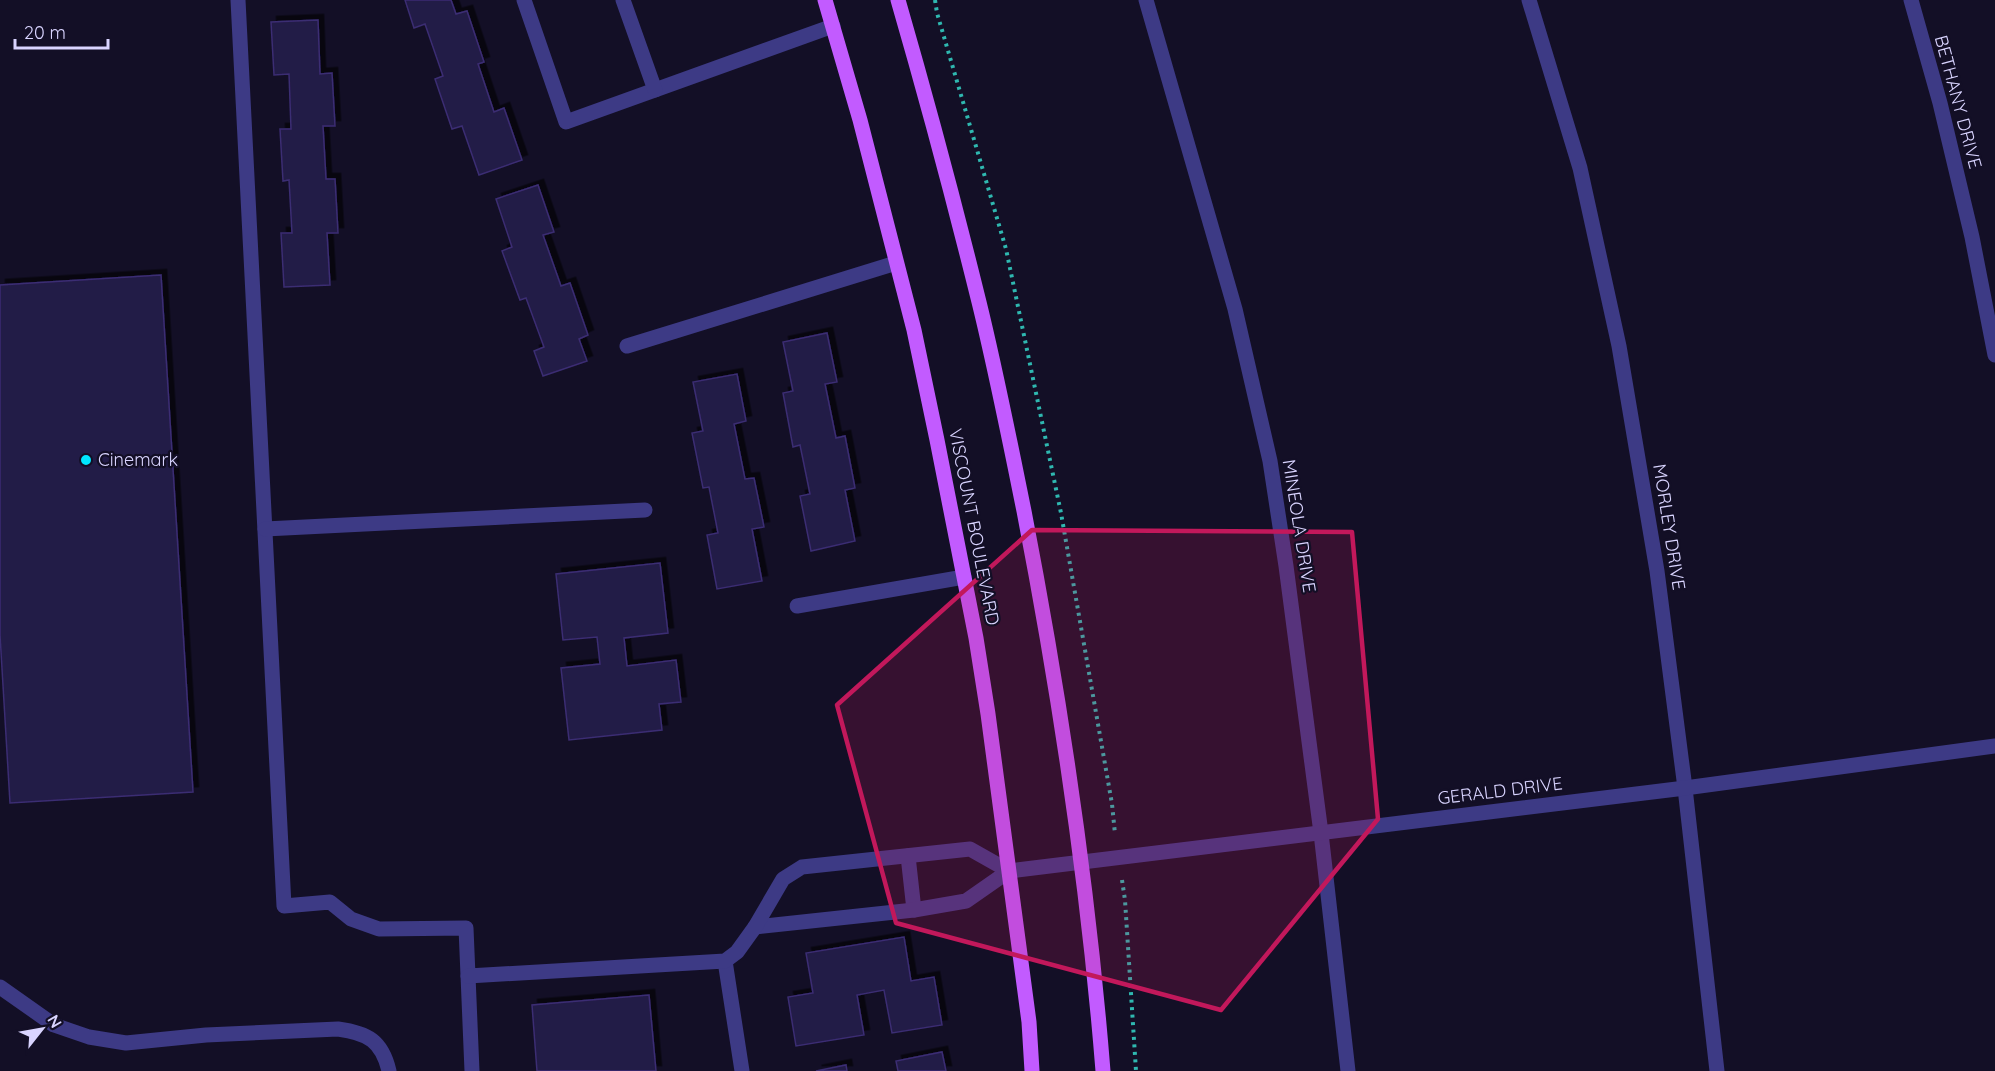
<svg xmlns="http://www.w3.org/2000/svg" width="1995" height="1071" font-family="Quicksand,sans-serif">
<defs>
<filter id="shadow"><feDropShadow dx="5.5" dy="-5.5" stdDeviation="0" flood-color="#0009"/></filter>
</defs>
<rect width="100%" height="100%" fill="#130f26"/>
<!-- building -->
<g fill="#241b47" stroke="#3b2d73" stroke-width="1.5" filter="url(#shadow)">
<path d="M405,0h46l5,14 11,-3 17,51 -6,2 16,48 10,-4 18,52 -43,15 -17,-49 -10,3 -17,-50 8,-3 -18,-52 -11,4z"/>
<path d="M318,20l2,54 12,-1 3,53h-12l3,53h9l3,54h-11l3,52 -46,2 -3,-54h11l-3,-53 -6,1 -3,-52h11l-2,-55 -15,1 -3,-53z"/>
<path d="M538,185l16,47 -11,3 18,51 9,-3 18,52 -9,4 8,22 -44,15 -9,-25 10,-4 -18,-49 -6,2 -18,-49 10,-4 -16,-48z"/>
<path d="M161,275l32,517 -183,11 -10,-168v-350z"/>
<path d="M827,333l10,49 -12,2 11,54 9,-2 10,52 -10,2 10,51 -44,10 -11,-55 10,-2 -10,-49 -7,2 -10,-54 10,-2 -10,-49z"/>
<path d="M737,374l9,47 -12,3 11,55 9,-1 10,49 -12,2 10,52 -45,8 -10,-54 11,-2 -9,-46 -6,1 -11,-55 11,-2 -10,-49z"/>
<path d="M660,563l8,70 -44,5 3,28 49,-6 5,42 -22,2 3,26 -93,10 -8,-72 39,-4 -3,-27 -34,3 -7,-66z"/>
<path d="M904,937l7,44 23,-4 8,48 -50,8 -8,-43 -27,5 7,40 -68,11 -8,-49 25,-4 -7,-40z"/>
<path d="M649,995l7,76h-119l-5,-66z"/>
<path d="M942,1052l4,19h-48l-2,-10z"/>
<path d="M846,1065l1,6h-31z"/>
</g>
<g fill="none" stroke-linecap="round" stroke-linejoin="round">
<!-- path -->
<g stroke="#2fb8b0" stroke-width="4" stroke-dasharray="3 4.5" stroke-linecap="butt">
<path d="M935,0l2,13 69,236 55,264 51,291 3,30"/>
<path d="M1122,880l3,20 11,171"/>
</g>
<!-- minor -->
<g stroke="#3d3a85" stroke-width="15">
<path d="M238,0l46,906 46,-4 21,17 28,10 87,-1 6,143"/>
<path d="M524,0l42,122 267,-96"/>
<path d="M623,0l32,90"/>
<path d="M1146,0l89,309 35,152 16,105 35,267 27,238"/>
<path d="M1529,0l51,168 39,178 38,225 28,217 32,283"/>
<path d="M1911,0l29,103 32,134 23,118"/>
<path d="M627,346l269,-83"/>
<path d="M265,529l380,-19"/>
<path d="M797,606l167,-29"/>
<path d="M908,856l6,54"/>
<path d="M1009,871l676,-83 310,-42"/>
<path d="M755,927l159,-17 52,-9 43,-30"/>
<path d="M725,961l17,110"/>
<path d="M468,976l257,-15 12,-9 18,-25 28,-48 19,-12 168,-18 39,22"/>
<path d="M0,987l54,38 35,12 37,6 80,-8 132,-6c30,4 44,12 51,42"/>
</g>
<!-- major -->
<g stroke="#c25bff" stroke-width="15">
<path d="M825,0l35,120 54,210 23,110 39,198 12,76 41,308 3,49"/>
<path d="M898,0c29,100 56,201 81,302 17,69 31,140 45,209 36,186 64,372 79,560"/>
</g>
</g>
<!-- marked area -->
<path fill="#c2185b" fill-opacity="0.2" stroke="#c2185b" stroke-width="4.5" stroke-linejoin="round" d="M1032,530l320,2 26,287 -157,191 -325,-87 -59,-218z"/>
<!-- markers -->
<circle fill="#00e5ff" stroke="#130f26" stroke-width="2" cx="86" cy="460" r="6"/>
<g text-anchor="middle" stroke-width="4.5" stroke-linejoin="round" paint-order="stroke">
<!-- street labels -->
<g font-size="18" fill="#d9d4ff" stroke="#130f26">
<text transform="translate(1958 102) rotate(75)" y="6">BETHANY DRIVE</text>
<text transform="translate(1299 526) rotate(81)" y="6">MINEOLA DRIVE</text>
<text transform="translate(974 527) rotate(79)" y="6">VISCOUNT BOULEVARD</text>
<text transform="translate(1669 527) rotate(81)" y="6">MORLEY DRIVE</text>
<text transform="translate(1500 791) rotate(-7)" y="6">GERALD DRIVE</text>
</g>
<!-- poi labels -->
<g font-size="18" fill="#d9d4ff" stroke="#130f26" text-anchor="start">
<text x="98" y="466">Cinemark</text>
</g>
</g>
<!-- north arrow -->
<g transform="translate(42 1029) rotate(59)" stroke="#130f26" stroke-width="4.5" paint-order="stroke">
<path d="M0-4.5L10 22L0 15L-10 22Z" fill="#d9d4ff"/>
<text y="-9" font-size="16" font-weight="bold" text-anchor="middle" fill="#d9d4ff">N</text>
</g>
<!-- scale -->
<path d="M15 39v9h93v-9" fill="none" stroke="#d9d4ff" stroke-width="3"/>
<text x="24" y="39" font-size="18" fill="#d9d4ff" stroke="#130f26" stroke-width="4.5" paint-order="stroke">20 m</text>
</svg>
